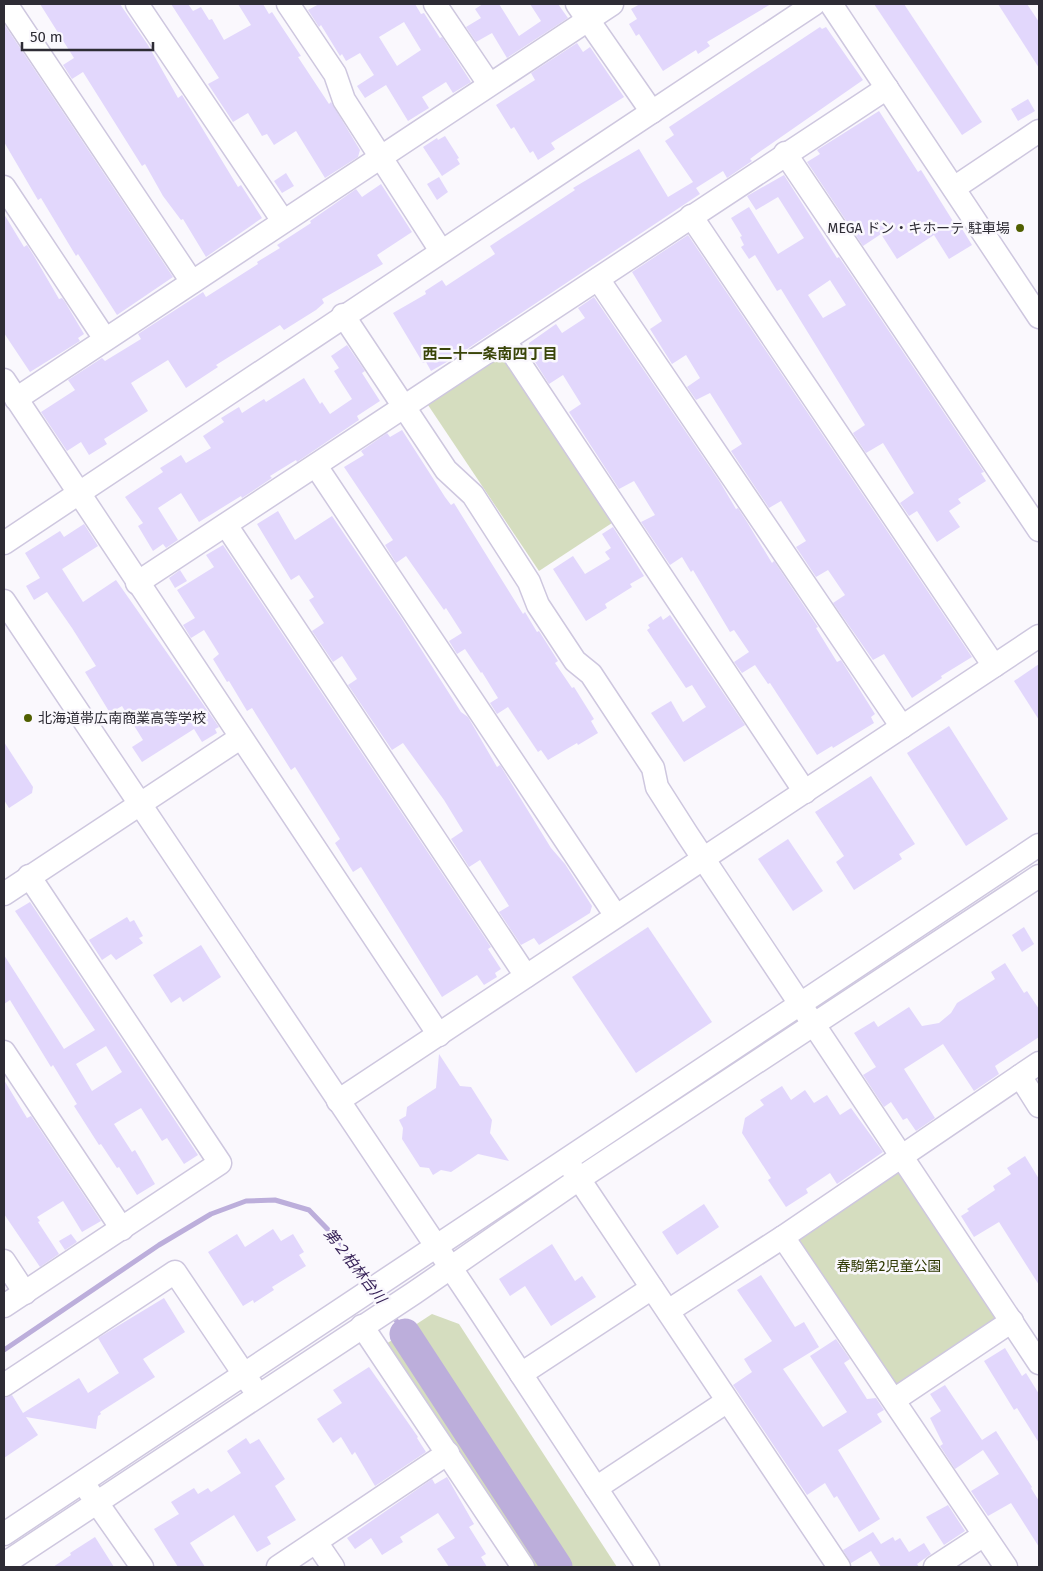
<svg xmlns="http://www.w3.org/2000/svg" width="1043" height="1571" font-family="'Fira Sans','Noto Sans JP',sans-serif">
<rect width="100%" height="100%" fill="#faf8fd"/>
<!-- green -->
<g fill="#d5ddbf">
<path d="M504,354l111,167 -76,50 -111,-166z"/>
<path d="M899,1169l99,143 -3,10 -91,65 -14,-4 -93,-135 2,-13z"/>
<path d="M432,1314l27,10 158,243h-85l-146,-223z"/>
</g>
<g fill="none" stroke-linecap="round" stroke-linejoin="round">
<!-- stream -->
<g stroke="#bcaedb" stroke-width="5">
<path d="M392,1314l13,20"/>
<path d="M4,1350l155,-105 52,-31 35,-13 29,-1 34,10 30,31 30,42"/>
</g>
<!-- river -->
<path stroke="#bcaedb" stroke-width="31" d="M405,1334l152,233"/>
</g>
<!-- building -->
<g fill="#e2d7fc" fill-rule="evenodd">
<path d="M40,4h80l28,41 30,53 4,-3 56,92 3,-2 21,33 -56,39 -23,-38 -2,1 -18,-24 -18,-32 -3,2 -59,-94 -11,7 -9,-14 11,-7z"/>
<path d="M171,4h17l5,7 8,-4 8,13 3,-1 12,21 27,-15 -13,-21h25l6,10 3,-2 29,44 -3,1 31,47 2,-2 29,48 -2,7 -33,21 -29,-47 -22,14 -7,-11 -5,2 -14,-23 -15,9 -25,-38 11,-6z"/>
<path d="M319,4h96l6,10 3,-1 16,25 2,-1 29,45 -18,11 -7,-11 -24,15 7,11 -21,13 -22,-36 -21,13 -8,-12 17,-11 -14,-22 -14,8 -4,-7 -2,2 -19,-31 -2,2 -11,-17zM404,22l17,28 -24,16 -18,-29z"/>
<path d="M483,4h16l20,32 22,-15 -11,-17h28l10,14 -61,40 -15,-25 -16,9 -10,-15 15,-9 -6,-9z"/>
<path d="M640,4h131l-64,38 3,4 -12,8 -2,-4 -33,21 -24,-37 -3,2 -7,-12 8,-5 -6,-10z"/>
<path d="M874,4h30l78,118 -20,13z"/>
<path d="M998,4h29l12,18v46z"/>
<path d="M4,24l169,253 -56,38 -39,-61 -2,2 -35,-58 -3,2 -34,-58z"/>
<path d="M820,27l2,2 4,-2 37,53 -105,73 -8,6 2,2 -25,17 -4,-7 -27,17 4,6 -248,165 -21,12 -5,-9 -3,1 -30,-50 33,-19 -1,-3 17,-11 4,6 49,-32 -5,-8 85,-56 -2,-2 66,-39 29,48 25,-15 -28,-41 9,-6 -5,-8z"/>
<path d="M577,43l6,9 7,-5 34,50 -73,46 4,6 -17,11 -5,-9 -3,2 -16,-26 -3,2 -15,-24 39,-25 -4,-7z"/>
<path d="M1028,99l7,12 -17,10 -7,-12z"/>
<path d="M879,111l39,61 3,-2 35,56 3,-2 13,21 -23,14 -15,-24 -37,24 -16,-25 -18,12 -56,-84 13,-8 -3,-4z"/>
<path d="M445,136l14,22 -2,1 3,5 -18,12 -19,-29 14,-9 1,2z"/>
<path d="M286,173l8,13 -12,7 -8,-12z"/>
<path d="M784,175l53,83 2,-1 145,215 -3,1 5,8 -28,18 3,4 -12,8 11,16 -23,15 -20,-31 -8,5 -9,-13 14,-10 -31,-50 -17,10 -12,-18 -1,-2 12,-8 -84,-136 -4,2 -22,-36 -6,4 -8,-12 3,-2 -4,-8 2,-1 -11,-18 18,-11 29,47 26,-16 -26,-41 -22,13 -9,-14zM830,280l16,25 -23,13 -15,-23z"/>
<path d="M439,177l9,15 -11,8 -10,-16z"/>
<path d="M381,184l31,48 -35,23 6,9 -61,35 2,4 -8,7 -32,20 -4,-5 -64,40 2,2 -32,21 -18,-28 -37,23 17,28 -44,28 3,5 -18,11 -8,-13 -14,9 -26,-39 34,-22 -7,-10 34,-22 3,3 36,-22 -3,-5 65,-42 3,5 52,-33 -1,-2 23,-14 -3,-3 34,-22 -1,-2 46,-32 6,8z"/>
<path d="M4,214l20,33 3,-2 7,11 25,43 3,-1 3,4 19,32 -6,4 2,3 -50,31 -26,-39z"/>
<path d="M688,235l284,422 -31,19 1,2 -30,20 -28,-44 -11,6 -40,-57 12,-8 -17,-25 -12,7 -20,-30 10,-6 -25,-40 -12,7 -38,-57 11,-7 -32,-51 -14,7 -9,-13 13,-9 -14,-23 -14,9 -22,-35 12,-8 -30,-49z"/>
<path d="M594,297l126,185 16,27 2,-1 9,14 25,41 2,-2 44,66 -2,1 21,34 4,-2 34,54 -4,3 3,6 -41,25 -1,-2 -15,9 -47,-72 -2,1 -13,-19 -13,8 -8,-11 15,-10 -15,-22 -4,2 -37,-62 -2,2 -9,-15 -12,8 -29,-43 14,-7 -21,-34 -15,8 -50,-77 12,-8 -18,-29 -14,9 -21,-33 1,-8 27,-19 6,9 23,-15 -7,-10z"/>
<path d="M347,345l18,26 -3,2 18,28 -23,15 2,4 -62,42 -1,-2 -26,16 2,2 -30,20 -1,-2 -42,26 -18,-29 -23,15 20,32 -12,8 -3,-4 -10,7 -15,-25 5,-3 -18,-26 38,-25 -3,-4 21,-13 5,8 25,-15 -8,-12 21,-14 -3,-4 18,-11 3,6 22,-14 2,3 38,-24 16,26 2,-2 8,12 22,-15 -18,-28 5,-3 -8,-12z"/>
<path d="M402,430l43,67 6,8 3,-2 69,111 2,-2 12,20 2,-1 19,30 -3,2 17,25 2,-1 20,32 -3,2 7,12 -20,12 -1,-2 -29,17 -7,-10 -3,2 -30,-45 -11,7 -7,-11 8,-5 -16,-26 -1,1 -16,-24 -8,5 -8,-13 13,-8 -16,-25 -2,2 -38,-54 -10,7 -11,-18 8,-5 -49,-73 20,-12 -3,-4 26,-18 3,4z"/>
<path d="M278,511l17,29 37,-24 68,100 61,96 7,5 29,50 3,-2 51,83 14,16 27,42 -2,7 -51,32 -5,-7 -13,7 -22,-33 10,-6 -29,-46 -11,7 -18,-28 12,-8 -19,-31 -41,-57 -11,7 -44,-65 9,-6 -15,-23 -9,6 -21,-31 12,-8 -15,-23 5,-3 -15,-22 -8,5 -34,-56z"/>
<path d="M84,524l14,22 -36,23 21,33 33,-22 103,147 -4,2 2,4 -15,9 -8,-13 -52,33 -10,-15 11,-7 -21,-34 -12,7 -25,-41 11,-6 -24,-38 -25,-36 -13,8 -8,-14 14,-8 -15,-25 35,-22 4,6z"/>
<path d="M613,527l31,49 -14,8 2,3 -27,17 2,4 -21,13 -33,-52 20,-13 12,18 25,-15 -5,-7 6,-4 -9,-14z"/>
<path d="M223,545l268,402 -3,2 13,20 -6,4 2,4 -13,8 -7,-10 -35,22 -81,-130 -8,5 -18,-29 5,-4 -45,-72 -4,3 -39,-62 -5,3 -18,-30 -2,1 -14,-23 6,-5 -15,-24 -13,8 -8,-13 12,-7 -18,-28 37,-23 -8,-12z"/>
<path d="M180,570l7,11 -12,7 -6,-10z"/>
<path d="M670,615l75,110 -61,37 -33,-49 20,-12 12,21 23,-15 -14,-22 -6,3 -39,-58 3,-2 -2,-3 13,-9 2,4z"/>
<path d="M1039,664v56l-25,-39z"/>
<path d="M949,726l59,93 -42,27 -59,-93z"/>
<path d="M4,742l29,45 -1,6 -23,15 -5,-8z"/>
<path d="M871,776l44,68 -16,10 3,5 -48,31 -18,-28 8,-6 -29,-44z"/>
<path d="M788,839l35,52 -30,20 -35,-52z"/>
<path d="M30,902l168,253 -14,9 -17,-26 -5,3 -21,-33 -27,16 18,28 3,-2 20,34 -18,11 -18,-28 -2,1 -16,-24 -2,1 -25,-39 3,-2 -24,-39 -2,2 -41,-67 -6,4v-49l60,94 31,-19 -80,-119zM106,1046l16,26 -30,19 -16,-27z"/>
<path d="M127,917l3,5 4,-2 9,16 -4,2 4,5 -27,17 -5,-6 -9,6 -13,-20z"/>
<path d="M648,927l64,95 -76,51 -64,-96z"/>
<path d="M1024,927l10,17 -12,8 -10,-17z"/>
<path d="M201,945l20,32 -38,25 -3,-5 -9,6 -18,-28z"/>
<path d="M1005,963l19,30 3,-2 12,18v28l-44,29 4,8 -25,17 -31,-47 -39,25 31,49 -19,13 -9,-13 -4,2 -12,-18 -7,5 -21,-32 13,-8 -22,-34 20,-12 4,6 31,-20 13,19 17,-3 12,-10 6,-10 38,-24 -4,-7z"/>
<path d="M439,1054l21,32 11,1 21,33 -2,13 19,28 -31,-7 -27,18 -10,-2 -8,5 -4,-7 -9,-1 -18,-28 1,-11 -4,-8 7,-4 1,-9 29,-19z"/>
<path d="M4,1080l23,38 4,-2 70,105 -19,11 -19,-31 -26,16 3,4 -2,1 21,32 -19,13 -36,-53z"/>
<path d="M782,1086l9,14 14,-10 9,13 13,-8 13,20 11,-7 32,44 -46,32 -7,-11 -24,16 2,4 -22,14 -18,-27 3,-2 -29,-45 3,-15 19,-13 -4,-5z"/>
<path d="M1025,1156l14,23v106l-40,-63 -25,15 -13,-21 8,-5 -2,-2 28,-19 -2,-4 18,-12 -4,-6z"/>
<path d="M704,1204l15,23 -42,28 -15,-23z"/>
<path d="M273,1229l8,12 12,-7 11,18 -5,3 7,11 -34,21 2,3 -20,13 -1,-3 -10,6 -35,-54 29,-18 8,13z"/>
<path d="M71,1234l6,8 -12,8 -6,-9z"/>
<path d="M552,1244l23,37 7,-5 14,21 -45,29 -26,-40 -15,10 -11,-17z"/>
<path d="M761,1275l34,52 9,-5 15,25 -36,22 40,58 24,-15 -37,-56 26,-17 14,20 -6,4 23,36 9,-1 8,12 -7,4 5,8 -44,28 42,69 -21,13 -22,-36 -3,2 -9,-15 -18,12 -74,-110 19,-13 -8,-13 28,-18 -35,-51z"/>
<path d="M164,1298l21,34 -42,27 12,18 -55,35 1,2 -3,2 -2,13 -70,-12 12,18 -34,23v-60l8,-3 11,18 56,-35 9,15 31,-20 -21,-35z"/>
<path d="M1005,1348l17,28 4,-3 13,21v49l-22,-35 -3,2 -30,-49z"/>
<path d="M369,1367l49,70 -1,1 9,14 -51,34 -20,-34 -3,3 -11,-18 -8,6 -16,-24 25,-16 -9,-13z"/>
<path d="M945,1385l37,55 14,-9 36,56 -1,1 8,13v46l-28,-44 -23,13 -17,-25 28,-17 -16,-24 -28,19 -15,-23 3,-2 -13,-26 11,-7 -11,-17z"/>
<path d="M246,1438l4,6 9,-5 26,40 -10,7 21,34 -29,17 4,7 -14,8 -23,-37 -44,28 15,24h-27l-24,-38 25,-15 -8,-12 23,-14 4,6 10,-6 3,4 30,-19 -14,-22z"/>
<path d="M447,1477l27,47 -5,3 17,27 -5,3 6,10h-38l-12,-18 18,-11 -17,-25 -38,24 3,5 -21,13 -11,-17 -16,11 -8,-11 85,-59 3,5z"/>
<path d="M948,1505l17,26 -21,14 -18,-28z"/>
<path d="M873,1532l8,12 12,-7 2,4 5,-3 9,14 15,-9 7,11 -14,10 2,3h-38l-10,-16 -20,12 -8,-13z"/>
<path d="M95,1537l19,30h-61l18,-12 -1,-2z"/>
</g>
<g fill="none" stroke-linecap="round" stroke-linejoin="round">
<defs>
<g id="minor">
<path d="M6,4l186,278"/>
<path d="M137,4l146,217"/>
<path d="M288,4l47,70 9,26 97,151"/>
<path d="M435,4l54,80"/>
<path d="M577,4l75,108"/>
<path d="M831,4l208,313"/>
<path d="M785,153l254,377"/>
<path d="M4,187l101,152"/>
<path d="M954,188l85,-57"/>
<path d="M691,216l303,450"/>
<path d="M598,279l304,448"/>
<path d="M343,315l103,155 27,25 56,87 9,23 37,56 16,13 62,94 4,19 30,47 352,529"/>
<path d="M505,341l300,451"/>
<path d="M4,380l435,655"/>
<path d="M16,399l596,-395"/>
<path d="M316,466l300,450"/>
<path d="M226,525l300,451"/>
<path d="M4,543l810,-539"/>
<path d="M137,583l750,-495"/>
<path d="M4,601l471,703 173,263"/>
<path d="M4,894l236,-156"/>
<path d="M4,1052l118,177"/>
<path d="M1020,1076l19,30"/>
<path d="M338,1101l701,-465"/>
<path d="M571,1167l268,400"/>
<path d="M783,1237l223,330"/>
<path d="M4,1261l21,32"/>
<path d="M4,1306l216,-143 -191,-287"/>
<path d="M668,1311l115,-74 256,-174"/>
<path d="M362,1326l161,241"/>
<path d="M521,1374l131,-86"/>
<path d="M4,1385l171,-113 77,114"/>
<path d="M894,1400l118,-79"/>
<path d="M596,1488l130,-86"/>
<path d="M88,1490l54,77"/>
<path d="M4,1534l1035,-689"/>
<path d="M316,1542l17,25"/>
<path d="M4,1564l410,-271 165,-114 460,-303"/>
<path d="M278,1567l170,-114"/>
<path d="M935,1567l49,-32"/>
</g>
</defs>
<!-- minor casing -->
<use href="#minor" stroke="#cec7df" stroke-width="25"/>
<!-- minor -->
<use href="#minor" stroke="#fff" stroke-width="22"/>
</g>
<!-- markers -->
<g fill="#505f00" stroke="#faf8fd" stroke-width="2">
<circle cx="1020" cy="228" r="5"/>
<circle cx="28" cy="718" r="5"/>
</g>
<g text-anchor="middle" stroke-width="5" stroke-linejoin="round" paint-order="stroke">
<!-- poi labels -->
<g font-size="14" fill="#2e2c35" stroke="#faf8fd" text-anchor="end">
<text x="1010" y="233">MEGA ドン・キホーテ 駐車場</text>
<text x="38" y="723" text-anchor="start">北海道帯広南商業高等学校</text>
</g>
<!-- park labels -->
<g font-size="14" fill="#2d3700" stroke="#faf8fd">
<text x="889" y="1271">春駒第2児童公園</text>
</g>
<!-- neighbourhood labels -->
<g font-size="15" font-weight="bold" fill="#3a4509" stroke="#faf8fd">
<text x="490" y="359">西二十一条南四丁目</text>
</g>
<!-- water labels -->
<g font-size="15" font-style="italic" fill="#362157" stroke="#faf8fd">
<text transform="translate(355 1266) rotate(52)" y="5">第２柏林台川</text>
</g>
</g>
<!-- border -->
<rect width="1043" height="1571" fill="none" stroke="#2e2c35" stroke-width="10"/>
<!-- scale -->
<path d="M22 42v8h131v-8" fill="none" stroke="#2e2c35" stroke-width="2.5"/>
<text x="30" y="42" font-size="15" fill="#2e2c35" stroke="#faf8fd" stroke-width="4" paint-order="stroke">50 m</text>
</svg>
